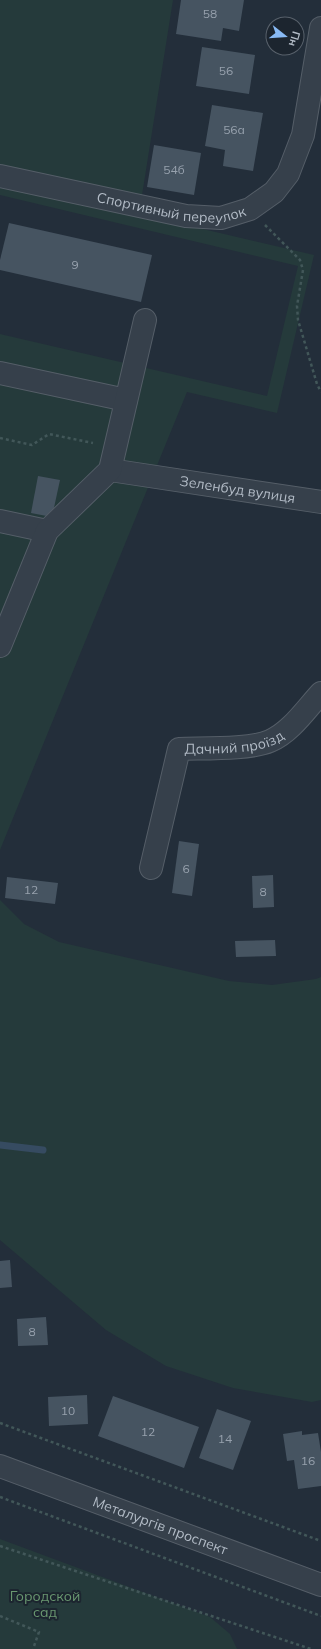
<svg xmlns="http://www.w3.org/2000/svg" width="321" height="1649" font-family="Mulish,sans-serif">
<rect width="100%" height="100%" fill="#232e3a"/>
<!-- green -->
<g fill="#253a3b">
<path d="M0,0h173l-34,214 175,41 -37,158 -90,-21 -187,458v-516l267,62 31,-130 -298,-71z"/>
<path d="M0,900l24,24 35,18 170,39 43,4 44,-6 5,-2v423l-9,2 -79,-14 -67,-22 -60,-36 -106,-90z"/>
<path d="M0,1539l210,78 20,17 7,15h-237z"/>
</g>
<g fill="none" stroke-linecap="round" stroke-linejoin="round">
<!-- stream -->
<path stroke="#364b61" stroke-width="7" d="M0,1145l43,5"/>
</g>
<!-- building -->
<g fill="#465461">
<path d="M181,0h63l-5,31 -16,-3 -2,13 -45,-7z"/>
<path d="M202,47l53,8 -6,39 -53,-8z"/>
<path d="M212,105l51,8 -10,58 -30,-5 2,-16 -20,-4z"/>
<path d="M154,145l47,8 -7,42 -47,-8z"/>
<path d="M9,223l143,32 -11,47 -141,-32v-10z"/>
<path d="M38,476l22,4 -8,37 -21,-4z"/>
<path d="M179,841l20,3 -7,52 -20,-3z"/>
<path d="M273,875l1,32 -21,1 -1,-32z"/>
<path d="M7,877l51,6 -3,21 -50,-6z"/>
<path d="M275,940l1,16 -40,1 -1,-16z"/>
<path d="M10,1260l2,27 -12,1v-27z"/>
<path d="M46,1317l2,28 -30,1 -1,-27z"/>
<path d="M87,1395l1,29 -39,2 -1,-29z"/>
<path d="M113,1396l86,31 -15,41 -86,-32z"/>
<path d="M217,1409l34,12 -18,49 -34,-12z"/>
<path d="M302,1431v4l16,-2 3,19v34l-23,3 -4,-29 -7,1 -4,-27z"/>
</g>
<g fill="none" stroke-linecap="round" stroke-linejoin="round">
<defs>
<g id="minor">
<path id="s1" d="M0,176l186,40 35,2 29,-9 24,-17 14,-18 15,-39 18,-107"/>
<path d="M0,373l126,27"/>
<path id="s2" d="M110,470l211,32"/>
<path d="M0,521l47,10"/>
<path d="M0,646l47,-115 63,-61 35,-150"/>
<path id="s3" d="M151,868l28,-119c24,-1 70,1 91,-8 21,-9 36,-32 51,-48"/>
<path id="s4" d="M0,1466l321,119"/>
</g>
</defs>
<!-- minor casing -->
<use href="#minor" stroke="#555e68" stroke-width="24"/>
<!-- path -->
<g stroke="#425759" stroke-width="2.5" stroke-dasharray="3 3" stroke-linecap="butt">
<path d="M265,225l35,35 3,10 -6,36 1,14 19,64 4,8"/>
<path d="M0,438l32,7 17,-11 44,9"/>
<path d="M0,1423l321,118"/>
<path d="M0,1497l321,119"/>
<path d="M0,1546l311,103"/>
<path d="M0,1616l39,16 -6,17"/>
</g>
<!-- minor -->
<use href="#minor" stroke="#36404b" stroke-width="22"/>
</g>
<g text-anchor="middle" stroke-width="4" stroke-linejoin="round" paint-order="stroke">
<!-- number labels -->
<g font-size="12" fill="#97a1ad">
<text x="210" y="18">58</text>
<text x="226" y="75">56</text>
<text x="234" y="134">56а</text>
<text x="174" y="174">54б</text>
<text x="75" y="269">9</text>
<text x="186" y="873">6</text>
<text x="31" y="894">12</text>
<text x="263" y="896">8</text>
<text x="32" y="1336">8</text>
<text x="68" y="1415">10</text>
<text x="148" y="1436">12</text>
<text x="225" y="1443">14</text>
<text x="308" y="1465">16</text>
</g>
<!-- street labels -->
<g font-size="14" fill="#b2bbc6" stroke="#1c252f">
<text dy="5" stroke="none"><textPath href="#s1" startOffset="175">Спортивный переулок</textPath></text>
<text dy="5" stroke="none"><textPath href="#s2" startOffset="129">Зеленбуд вулиця</textPath></text>
<text dy="5" stroke="none"><textPath href="#s3" startOffset="178">Дачний проїзд</textPath></text>
<text dy="5" stroke="none"><textPath href="#s4" startOffset="171">Металургів проспект</textPath></text>
</g>
<!-- park labels -->
<g font-size="14" fill="#699770" stroke="#1c252f">
<text x="45" y="1601">Городской<tspan x="45" dy="16">сад</tspan></text>
</g>
</g>
<!-- north arrow -->
<g transform="translate(285 36) rotate(107)"><circle r="19" fill="#1c252f" stroke="#58616b"/>
<path d="M0-3L7 15L0 10L-7 15Z" fill="#88baf5"/>
<text y="-6" font-size="11" font-weight="bold" text-anchor="middle" fill="#b2bbc6">Пн</text>
</g>
</svg>
